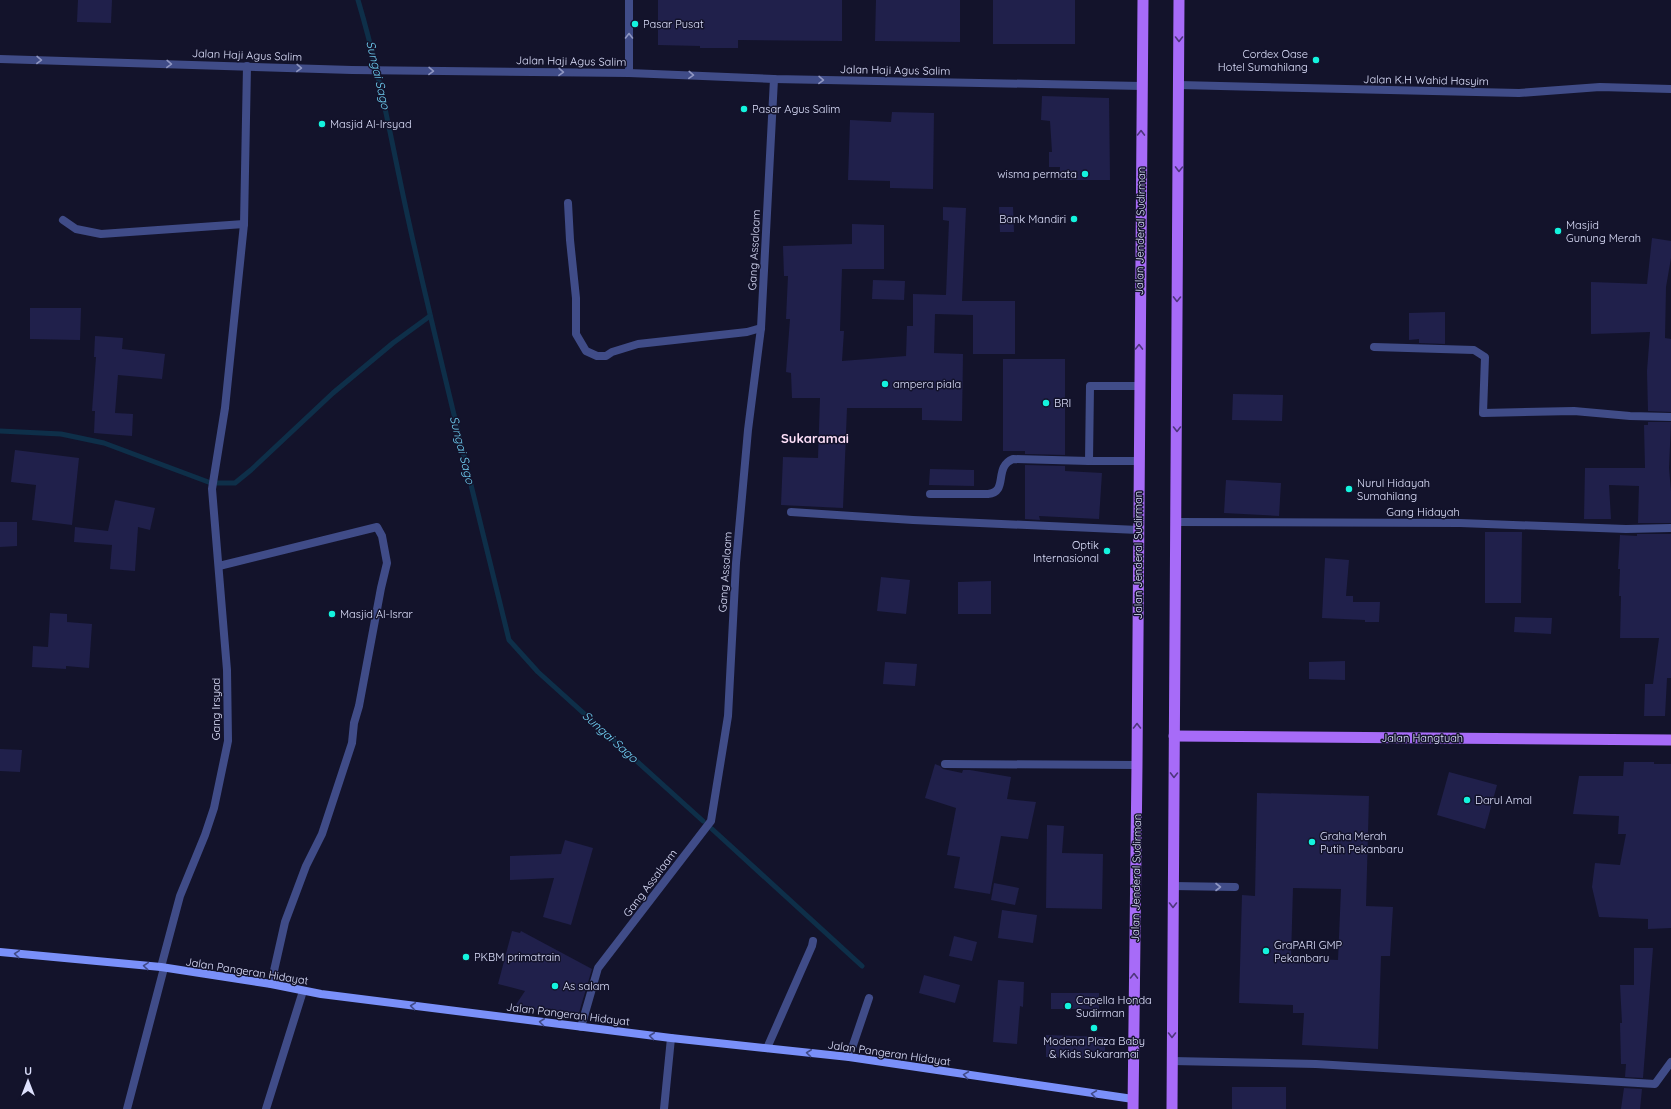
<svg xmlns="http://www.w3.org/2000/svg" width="1671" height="1109" font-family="Quicksand,sans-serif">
<rect width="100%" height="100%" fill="#13132b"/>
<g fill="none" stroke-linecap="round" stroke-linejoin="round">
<!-- stream -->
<g stroke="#0e2f49" stroke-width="5">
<path d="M358,0c24,80 37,163 56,245 30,132 63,264 95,395l29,32 165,149"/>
<path d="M0,431l61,3 43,9 107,40h24l16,-13 82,-77 60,-50 37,-27"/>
<path d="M712,829l150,137"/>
</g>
</g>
<!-- building -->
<g fill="#20204b" fill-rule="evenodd">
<path d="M78,0h34l-1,23 -34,-1z"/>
<path d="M658,0h184v41l-104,-1v8h-38v-2l-42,-1z"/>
<path d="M876,0h84v42l-85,-1z"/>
<rect x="993" y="0" width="82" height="44"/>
<path d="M1042,96l67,2 1,82h-51l1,-13h-11v-15h3l-2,-31 -9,-1z"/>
<path d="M892,112l42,1 -1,76 -43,-1v-7l-42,-1 2,-60 41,2z"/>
<path d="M943,207l23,1 -4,93h53v53h-42v-39l-38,-1 -1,39 29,1 -1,67 -40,-1v-12h-75l-4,100 -62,-3 2,-48 35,1 2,-60h-28l-1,-25 -5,-1 4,-53h-4l2,-43h-4l-1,-30 69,-2v-20l32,1v44h-42l-2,62h4l-2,30 64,-5 1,-30h6v-32l33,1 3,-74 -6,-1z"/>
<path d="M999,207h14l1,25h-14z"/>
<path d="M1652,238l19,3v17l-5,29 -1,51 6,1v73l-23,-1 -1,-40 3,-39 -59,2v-52l56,2z"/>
<path d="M873,280l32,1 -1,19 -32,-1z"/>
<path d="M30,308h51l-1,32 -50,-1z"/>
<path d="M1445,312v32l-26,-1v-4l-10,1v-27z"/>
<path d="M95,336l28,2 -1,11 43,5 -3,25 -44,-4 -3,38 18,1 -1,22 -38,-3 1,-22h-3l4,-54h-2z"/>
<path d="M1003,359h62v96l-40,-1v-3h-22z"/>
<path d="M1233,394l50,1 -1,26 -50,-1z"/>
<path d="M1648,422h23l-2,46 2,23v32h-33l1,-37 -30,-1 2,34h-27l1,-51h60l-1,-43h4z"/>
<path d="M15,450l64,8 -7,67 -40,-5 4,-35 -25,-3z"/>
<path d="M1025,465l40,1v5l37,2 -3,46 -60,-3 1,4 -15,-1z"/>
<path d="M930,469l44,1v16l-45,-1z"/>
<path d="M1226,480l55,3 -2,33 -55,-3z"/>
<path d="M115,500l40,8 -5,22 -12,-3 -3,44 -25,-2 2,-24 -38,-3 1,-15 33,4z"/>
<path d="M0,522h17v24l-17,1z"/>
<path d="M1485,532h37l-1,71h-36z"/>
<path d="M1637,534h34v144h-4l-2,38h-21l1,-32h8l6,-46h-39l1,-42h-2l1,-27h-2l2,-34 17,1z"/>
<path d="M1325,558l24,2 -3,36h7v6h27l-1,20h-14v-2l-43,-2z"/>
<path d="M881,577l29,3 -4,34 -29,-3z"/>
<path d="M991,581v33h-33v-32z"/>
<path d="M50,613l17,1v8l25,2 -3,44 -23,-2v3l-34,-2 1,-21 15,1z"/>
<path d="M1515,617l37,1 -1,16 -37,-2z"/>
<path d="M1345,661v19l-36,-1v-17z"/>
<path d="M885,662l32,2 -2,22 -32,-2z"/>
<path d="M0,749l22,1 -2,22 -20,-1z"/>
<path d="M1624,762h30v2h17v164l-23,1v-10l-49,-2 -7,-30 3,-24 25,2 6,-31h-8l1,-18 -46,-2 6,-38h44z"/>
<path d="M935,764l5,2 3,3 19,4 1,-3h7l41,7 -4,22 29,3 -8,37 -27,-3 -11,58 -36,-6 6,-31 -13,-2 9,-47 -31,-10z"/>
<path d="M1449,772l48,13 -12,44 -48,-14z"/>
<path d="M1257,793l112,3 -3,110 27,1 -3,49h-9l-3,93 -76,-4 2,-32h-11v-8l-54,-2 3,-108 13,1zM1293,888l48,1 -3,71 -47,-2z"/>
<path d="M1047,825l17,1 -2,27 41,1 -1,55 -56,-1z"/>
<path d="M565,840l28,8 -22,77 -28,-8 11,-39 -44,2v-24l51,-2z"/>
<path d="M994,883l25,5 -4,17 -24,-5z"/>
<path d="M1002,910l35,5 -4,28 -35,-5z"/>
<path d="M512,931l8,2 1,-2 71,38 -14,47 -63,-10 10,-15 -27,-7z"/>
<path d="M954,936l23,6 -5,19 -23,-5z"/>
<path d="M1634,948h19l-10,130 -18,-1 1,-13h-5l-1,-41h2l-2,-38h14z"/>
<path d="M924,975l36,10 -5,18 -36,-10z"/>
<path d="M998,980l26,2 -1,25 -3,-1 -3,38 -24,-2z"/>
<rect x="1051" y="993" width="48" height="16"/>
<path d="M1046,1035l59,2v22l-59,-2z"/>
<rect x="1232" y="1087" width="54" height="22"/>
<path d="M1624,1088l18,1 -2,20h-19z"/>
</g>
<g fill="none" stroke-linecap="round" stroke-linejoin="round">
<!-- service -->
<g stroke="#404c88" stroke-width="8">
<path d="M568,203l2,37 6,58v36l10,17 11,5h9l6,-4 26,-8 109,-12 14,-4"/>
<path d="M1139,386h-49l-1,75h50"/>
<path d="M930,494h58c21,-2 5,-27 25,-35l76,2"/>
<path d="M791,512l122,8 225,10"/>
<path d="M1173,886l62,1"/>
<path d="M767,1048l45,-102 1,-5"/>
<path d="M849,1057l20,-59"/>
<path d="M127,1109l37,-141"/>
<path d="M266,1109l37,-118"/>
<path d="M664,1109l7,-71"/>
</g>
<!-- minor -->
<g stroke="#404c88" stroke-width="8">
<path d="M1179,85l340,8 81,-6 71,2"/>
<path d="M63,220l13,9 25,5 143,-10"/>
<path d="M1374,347l100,3 11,7 -2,56 91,-2 56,5 41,1"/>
<path d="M1175,522l285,1 166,6 45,-1"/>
<path d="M219,566l158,-39 5,9 5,27 -6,25 -22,118 -5,17 -2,20 -30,91 -16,32 -21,56 -14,62"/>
<path d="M945,764l192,1"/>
<path d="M161,967l19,-71 25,-61 9,-27 14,-67 -1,-71 -15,-181 13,-81 19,-184 3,-158"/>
<path d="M581,1027l17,-59 113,-147 17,-105 8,-153 12,-133 13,-102 13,-249"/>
<path d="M1172,1061l144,3 339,20 16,-22"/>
</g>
<!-- tertiary -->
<g stroke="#404c88" stroke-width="8">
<path d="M629,0v73"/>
<path d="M0,59l352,11 277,3 145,6 368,7"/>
</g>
<!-- secondary -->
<path stroke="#7a90f9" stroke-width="8" d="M0,952l161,15 110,17 50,10 350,44 178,19 284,42"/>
<!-- primary -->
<g stroke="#a76bf8" stroke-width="11">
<path d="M1174,736l497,4"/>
<path d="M1133,1109l4,-344 6,-765"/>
<path d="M1172,1109l7,-1109"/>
</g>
</g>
<!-- one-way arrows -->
<defs><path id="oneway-chevron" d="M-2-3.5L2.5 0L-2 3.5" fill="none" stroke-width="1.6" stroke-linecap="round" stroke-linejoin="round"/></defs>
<g stroke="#8f96c2">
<use href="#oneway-chevron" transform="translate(629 36) rotate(-90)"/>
<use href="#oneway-chevron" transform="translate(39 60) rotate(1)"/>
<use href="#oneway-chevron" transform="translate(169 64) rotate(2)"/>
<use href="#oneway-chevron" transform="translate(299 68) rotate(2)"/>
<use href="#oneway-chevron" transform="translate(431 71) rotate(1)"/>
<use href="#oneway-chevron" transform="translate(561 72) rotate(1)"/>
<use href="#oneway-chevron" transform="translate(691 75) rotate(3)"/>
<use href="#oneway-chevron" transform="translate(821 80) rotate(1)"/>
<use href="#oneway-chevron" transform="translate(1218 887)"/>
</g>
<g stroke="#4e367d">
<use href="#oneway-chevron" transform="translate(1179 39) rotate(90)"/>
<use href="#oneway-chevron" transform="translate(1141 133) rotate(-89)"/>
<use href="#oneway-chevron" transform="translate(1179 169) rotate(91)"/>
<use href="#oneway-chevron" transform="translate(1177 299) rotate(91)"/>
<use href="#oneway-chevron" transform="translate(1139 347) rotate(-89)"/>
<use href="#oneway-chevron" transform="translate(1177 429) rotate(90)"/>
<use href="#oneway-chevron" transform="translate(1137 726) rotate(-90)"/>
<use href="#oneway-chevron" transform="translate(1174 775) rotate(91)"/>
<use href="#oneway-chevron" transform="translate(1173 905) rotate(90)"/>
<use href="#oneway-chevron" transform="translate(1134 976) rotate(-89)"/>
<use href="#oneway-chevron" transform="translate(1172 1035) rotate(90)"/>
</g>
<g stroke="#414b88">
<use href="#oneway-chevron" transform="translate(17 954) rotate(-175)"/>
<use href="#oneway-chevron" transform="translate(146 966) rotate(-175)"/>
<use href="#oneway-chevron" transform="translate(413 1006) rotate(-173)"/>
<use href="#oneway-chevron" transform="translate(542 1022) rotate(-173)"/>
<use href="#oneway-chevron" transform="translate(652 1036) rotate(-173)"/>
<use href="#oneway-chevron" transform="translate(809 1053) rotate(-174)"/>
<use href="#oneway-chevron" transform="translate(966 1075) rotate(-172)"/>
<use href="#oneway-chevron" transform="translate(1094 1094) rotate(-172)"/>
</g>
<!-- markers -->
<g fill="#14f4de" stroke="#13132b" stroke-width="1.5">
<circle cx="635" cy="24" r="4"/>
<circle cx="1316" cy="60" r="4"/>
<circle cx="744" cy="109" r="4"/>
<circle cx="322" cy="124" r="4"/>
<circle cx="1085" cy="174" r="4"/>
<circle cx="1074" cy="219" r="4"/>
<circle cx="1558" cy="231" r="4"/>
<circle cx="885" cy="384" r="4"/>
<circle cx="1046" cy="403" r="4"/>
<circle cx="1349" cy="489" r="4"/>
<circle cx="1107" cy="551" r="4"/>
<circle cx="332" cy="614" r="4"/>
<circle cx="1467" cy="800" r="4"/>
<circle cx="1312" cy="842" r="4"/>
<circle cx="1266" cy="951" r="4"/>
<circle cx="466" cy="957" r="4"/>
<circle cx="555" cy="986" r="4"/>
<circle cx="1068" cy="1006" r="4"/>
<circle cx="1094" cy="1028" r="4"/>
</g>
<g text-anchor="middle" stroke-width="3" stroke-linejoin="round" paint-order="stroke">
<!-- poi labels -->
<g font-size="11" fill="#dee1fd" stroke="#13132b" text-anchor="start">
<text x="643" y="28">Pasar Pusat</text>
<text x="1308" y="58" text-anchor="end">Cordex Oase<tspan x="1308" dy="13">Hotel Sumahilang</tspan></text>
<text x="752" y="113">Pasar Agus Salim</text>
<text x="330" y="128">Masjid Al-Irsyad</text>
<text x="1077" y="178" text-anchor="end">wisma permata</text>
<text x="1066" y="223" text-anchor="end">Bank Mandiri</text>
<text x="1566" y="229">Masjid<tspan x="1566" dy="13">Gunung Merah</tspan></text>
<text x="893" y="388">ampera piala</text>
<text x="1054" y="407">BRI</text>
<text x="1357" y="487">Nurul Hidayah<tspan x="1357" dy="13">Sumahilang</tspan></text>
<text x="1099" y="549" text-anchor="end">Optik<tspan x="1099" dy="13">Internasional</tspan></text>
<text x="340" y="618">Masjid Al-Israr</text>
<text x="1475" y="804">Darul Amal</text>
<text x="1320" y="840">Graha Merah<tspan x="1320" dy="13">Putih Pekanbaru</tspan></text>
<text x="1274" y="949">GraPARI GMP<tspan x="1274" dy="13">Pekanbaru</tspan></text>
<text x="474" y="961">PKBM primatrain</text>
<text x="563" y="990">As salam</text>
<text x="1076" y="1004">Capella Honda<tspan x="1076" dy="13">Sudirman</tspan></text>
<text x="1094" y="1045" text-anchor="middle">Modena Plaza Baby<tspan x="1094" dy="13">&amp; Kids Sukaramai</tspan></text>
</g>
<!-- street labels -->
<g font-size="11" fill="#dee1fd" stroke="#13132b">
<text transform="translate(247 55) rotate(2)" y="4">Jalan Haji Agus Salim</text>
<text transform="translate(571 61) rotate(1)" y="4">Jalan Haji Agus Salim</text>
<text transform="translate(895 70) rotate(1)" y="4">Jalan Haji Agus Salim</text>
<text transform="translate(1426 80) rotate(1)" y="4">Jalan K.H Wahid Hasyim</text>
<text transform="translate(1140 231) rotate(-89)" y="4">Jalan Jenderal Sudirman</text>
<text transform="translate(754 250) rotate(-87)" y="4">Gang Assalaam</text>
<text x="1423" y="516">Gang Hidayah</text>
<text transform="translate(1138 555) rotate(-90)" y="4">Jalan Jenderal Sudirman</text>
<text transform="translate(725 572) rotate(-86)" y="4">Gang Assalaam</text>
<text transform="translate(216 709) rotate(-90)" y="4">Gang Irsyad</text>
<text x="1422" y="742">Jalan Hangtuah</text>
<text transform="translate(1136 878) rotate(-89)" y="4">Jalan Jenderal Sudirman</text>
<text transform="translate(650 883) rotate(-53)" y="4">Gang Assalaam</text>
<text transform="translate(247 971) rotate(9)" y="4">Jalan Pangeran Hidayat</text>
<text transform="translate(568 1014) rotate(7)" y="4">Jalan Pangeran Hidayat</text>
<text transform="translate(889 1053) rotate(8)" y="4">Jalan Pangeran Hidayat</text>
</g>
<!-- water labels -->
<g font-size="12" font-style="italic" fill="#72d4f8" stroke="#13132b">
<text transform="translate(378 75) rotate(77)" y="4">Sungai Sago</text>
<text transform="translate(462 450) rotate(76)" y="4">Sungai Sago</text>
<text transform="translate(610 737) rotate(42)" y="4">Sungai Sago</text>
</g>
<!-- quarter labels -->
<g font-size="13" font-weight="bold" fill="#fee0f9" stroke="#13132b">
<text x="815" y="443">Sukaramai</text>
</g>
</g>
<!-- north arrow -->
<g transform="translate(28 1081)" stroke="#13132b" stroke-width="3" paint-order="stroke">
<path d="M0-3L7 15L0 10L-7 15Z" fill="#dee1fd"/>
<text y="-6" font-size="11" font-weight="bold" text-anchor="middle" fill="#dee1fd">U</text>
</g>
</svg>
